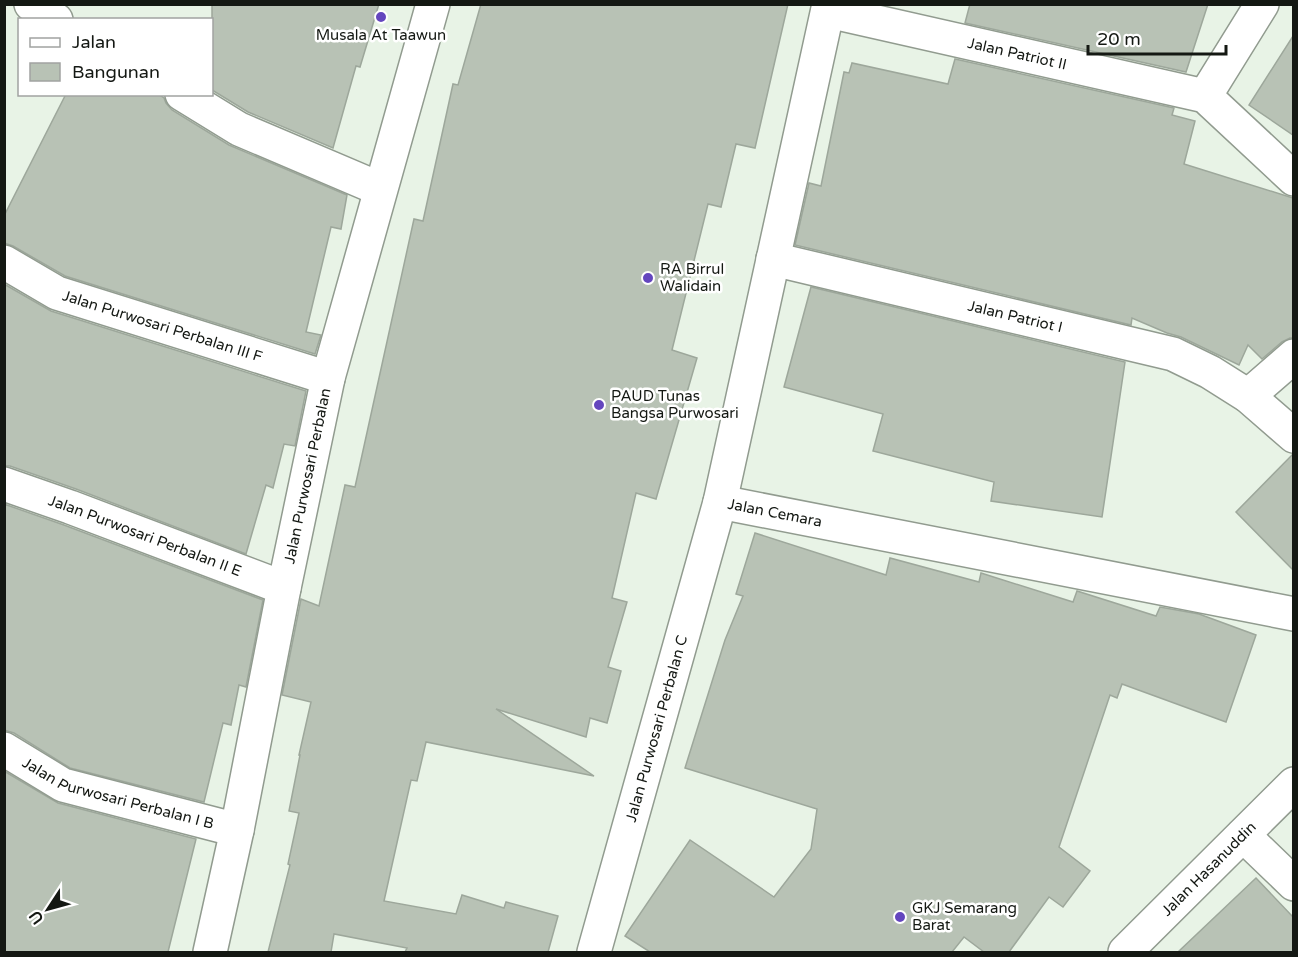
<svg xmlns="http://www.w3.org/2000/svg" width="1298" height="957" font-family="'Varela Round',sans-serif">
<rect width="100%" height="100%" fill="#e8f3e6"/>
<!-- building -->
<g fill="#b8c2b5" stroke="#9da79b" stroke-width="1.5">
<path d="M212,4h167l-19,63 -4,-1 -23,82 -85,-36 -36,-22z"/>
<path d="M481,4h307l-33,144 -19,-4 -15,63 -13,-3 -36,146 25,8 -41,141 -20,-6 -24,105 15,4 -19,65 13,4 -14,52 -17,-5 -4,19 -90,-28 98,67 -168,-34 -9,39 -6,-1 -27,121 72,13 6,-19 42,13 2,-6 52,14 -10,36h-143l2,-4 -73,-14 -3,18h-63l22,-87 -2,-1 11,-51 -10,-2 11,-56h-1l12,-53 -29,-7 19,-96 18,7 26,-121 10,2 59,-268 9,2 30,-137 5,1z"/>
<path d="M970,4h238l-22,68 -221,-49z"/>
<path d="M1293,36v99l-44,-30z"/>
<path d="M955,59l219,49 -2,7 23,6 -11,43 109,34v140h-3l-8,4 -20,17 -14,-14 -9,20 -58,-28 -14,-4 -35,-15 -1,7 -336,-80 14,-62 12,3 23,-114 5,1 3,-10 96,21z"/>
<path d="M66,94h92l6,4 2,5 6,7 57,35 118,50 -6,34 -10,-2 -25,105 15,3 -6,19 -250,-78 -52,-30 -9,-3v-27z"/>
<path d="M4,284l47,27 255,80 -11,55 -11,-2 -11,44 -7,-3 -20,69 -170,-65 -66,-23h-6z"/>
<path d="M811,287l314,75 -23,155 -111,-16 3,-19 -121,-31 10,-37 -99,-27z"/>
<path d="M1293,454v116l-57,-58z"/>
<path d="M4,504l60,21 199,75 -17,87 -7,-2 -8,40 -8,-2 -19,79 -134,-34 -56,-35 -10,-3z"/>
<path d="M755,533l131,42 4,-17 89,24 2,-9 92,29 4,-11 79,25 4,-9 39,7 57,21 -30,87 -104,-38 -5,14 -7,-3 -51,152 31,24 -27,36 -14,-10 -40,55h-25l-20,-15 -12,15h-302l-25,-16 65,-96 84,57 37,-48 6,-40 -132,-41 40,-128 18,-44 -7,-2z"/>
<path d="M4,771l54,32 138,36 -28,113h-164z"/>
<path d="M1256,878l37,39v35h-115z"/>
</g>
<g fill="none" stroke-linecap="round" stroke-linejoin="round">
<defs>
<g id="minor">
<path d="M31,4l25,16"/>
<path id="s1" d="M828,11l377,85 89,83"/>
<path d="M182,94l57,35 141,60"/>
<path d="M1205,96l57,-92"/>
<path id="s2" d="M773,259l400,95 37,18 38,24 46,40"/>
<path id="s3" d="M4,262l53,31 271,85"/>
<path d="M1248,396l46,-40"/>
<path id="s4" d="M4,484l66,23 214,81"/>
<path id="s5" d="M720,502l574,112"/>
<path id="s6" d="M4,749l59,36 174,45"/>
<path d="M1243,835l51,49"/>
<path id="s7" d="M210,952l27,-122 47,-242 44,-210 105,-374"/>
<path id="s8" d="M594,952l126,-450 109,-498"/>
<path id="s9" d="M1125,952l169,-168"/>
</g>
</defs>
<!-- minor casing -->
<use href="#minor" stroke="#919b8f" stroke-width="36"/>
<!-- minor -->
<use href="#minor" stroke="#fff" stroke-width="33"/>
</g>
<!-- markers -->
<g fill="#6446be" stroke="#fff" stroke-width="2">
<circle cx="381" cy="17" r="6"/>
<circle cx="648" cy="278" r="6"/>
<circle cx="599" cy="405" r="6"/>
<circle cx="900" cy="917" r="6"/>
</g>
<g text-anchor="middle" stroke-width="5" stroke-linejoin="round" paint-order="stroke">
<!-- poi labels -->
<g font-size="15" fill="#141813" stroke="#fff" text-anchor="start">
<text x="381" y="40" text-anchor="middle">Musala At Taawun</text>
<text x="660" y="274">RA Birrul<tspan x="660" dy="17">Walidain</tspan></text>
<text x="611" y="401">PAUD Tunas<tspan x="611" dy="17">Bangsa Purwosari</tspan></text>
<text x="912" y="913">GKJ Semarang<tspan x="912" dy="17">Barat</tspan></text>
</g>
<!-- street labels -->
<g font-size="15" fill="#141813" stroke="#fff">
<text dy="5" stroke="none"><textPath href="#s1" startOffset="194">Jalan Patriot II</textPath></text>
<text dy="5" stroke="none"><textPath href="#s2" startOffset="249">Jalan Patriot I</textPath></text>
<text dy="5" stroke="none"><textPath href="#s3" startOffset="172">Jalan Purwosari Perbalan III F</textPath></text>
<text dy="5" stroke="none"><textPath href="#s7" startOffset="486">Jalan Purwosari Perbalan</textPath></text>
<text dy="5" stroke="none"><textPath href="#s5" startOffset="56">Jalan Cemara</textPath></text>
<text dy="5" stroke="none"><textPath href="#s4" startOffset="150">Jalan Purwosari Perbalan II E</textPath></text>
<text dy="5" stroke="none"><textPath href="#s8" startOffset="232">Jalan Purwosari Perbalan C</textPath></text>
<text dy="5" stroke="none"><textPath href="#s6" startOffset="124">Jalan Purwosari Perbalan I B</textPath></text>
<text dy="5" stroke="none"><textPath href="#s9" startOffset="118">Jalan Hasanuddin</textPath></text>
</g>
</g>
<!-- border -->
<rect width="1298" height="957" fill="none" stroke="#141813" stroke-width="12"/>
<!-- legend -->
<rect x="18" y="18" width="195" height="78" fill="#ffffff" stroke="#a1a3a1" stroke-width="1.5"/>
<rect x="30" y="38" width="30" height="9" fill="#ffffff" stroke="#a1a3a1" stroke-width="1.5"/>
<text x="72" y="48" font-size="18" fill="#141813">Jalan</text>
<rect x="30" y="63" width="30" height="18" fill="#b8c2b5" stroke="#a1a3a1" stroke-width="1.5"/>
<text x="72" y="78" font-size="18" fill="#141813">Bangunan</text>
<!-- north arrow -->
<g transform="translate(48 909) rotate(234)" stroke="#ffffff" stroke-width="4.5" paint-order="stroke">
<path d="M0-4.5L10 22L0 15L-10 22Z" fill="#141813"/>
<text y="-9" font-size="16" font-weight="bold" text-anchor="middle" fill="#141813">U</text>
</g>
<!-- scale -->
<path d="M1088 45v9h138v-9" fill="none" stroke="#141813" stroke-width="3"/>
<text x="1097" y="45" font-size="18" fill="#141813" stroke="#ffffff" stroke-width="4.5" paint-order="stroke">20 m</text>
</svg>
